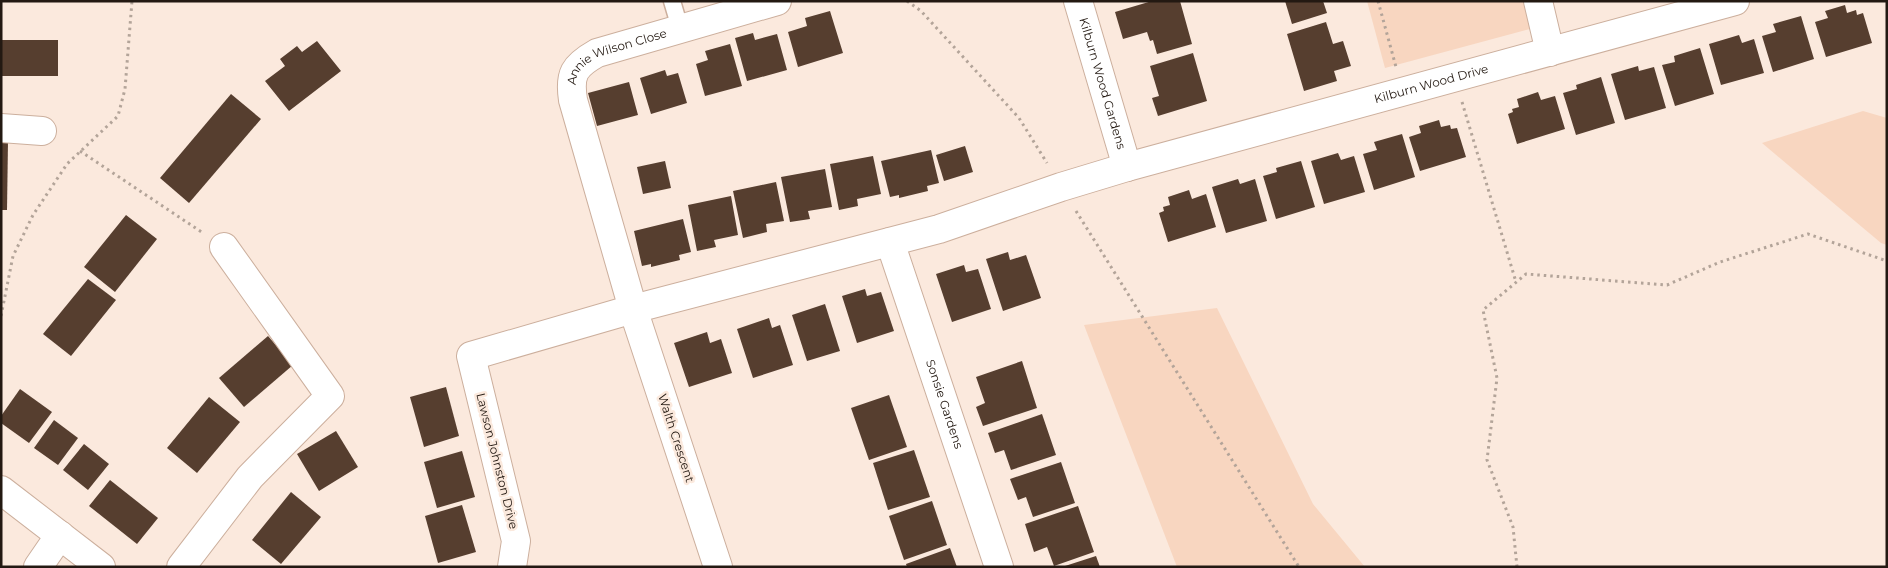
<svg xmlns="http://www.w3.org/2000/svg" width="1888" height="568" font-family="Montserrat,sans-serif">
<rect width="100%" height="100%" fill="#fbe9dd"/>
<!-- green -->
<g fill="#f8d6c0">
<path d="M1367,1h156l7,28 -145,39z"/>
<path d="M1863,111l24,7v127l-6,-2 -119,-100z"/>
<path d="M1217,308l96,196 52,63h-188l-93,-242z"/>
</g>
<!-- building -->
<g fill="#563e2f">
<path d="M1152,1h28l12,43 -35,10 -4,-14 -3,1 -3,-9 -24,7 -8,-27z"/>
<path d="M1285,1h38l4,12 -35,11z"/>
<path d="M1845,5l2,8 9,-3 1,5 6,-2 9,30 -46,14 -11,-35 13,-4 -3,-7z"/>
<path d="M830,11l13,42 -45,14 -10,-35 19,-6 -2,-8z"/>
<path d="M1801,16l13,43 -41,13 -11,-36 14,-4 -3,-8z"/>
<path d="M1326,22l7,22 10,-3 8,25 -17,5 3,10 -33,10 -17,-57z"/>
<path d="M753,33l2,7 22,-6 10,36 -40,11 -12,-43z"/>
<path d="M1739,35l3,8 12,-4 10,34 -43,12 -12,-41z"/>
<rect x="1" y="40" width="57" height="36"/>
<path d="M317,41l24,30 -52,40 -24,-30 20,-15 -5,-7 17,-13 5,6z"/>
<path d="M730,44l12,42 -37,10 -9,-32 12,-4 -3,-9z"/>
<path d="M1700,48l14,46 -39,12 -13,-41 13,-3 -1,-6z"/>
<path d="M1193,53l14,48 -49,15 -6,-18 7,-2 -9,-30z"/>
<path d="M1638,66l1,5 15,-4 12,41 -41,12 -14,-46z"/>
<path d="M665,70l2,6 11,-3 9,30 -36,11 -11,-36z"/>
<path d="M1601,77l14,46 -39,12 -13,-42 14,-4 -1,-4z"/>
<path d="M629,82l9,33 -41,11 -9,-33z"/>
<path d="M1538,92l3,8 14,-4 10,33 -48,15 -9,-30 5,-2 -1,-3 7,-2 -2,-8z"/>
<path d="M231,94l30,25 -72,84 -29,-25z"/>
<path d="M1439,120l2,7 9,-2 1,4 6,-1 9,29 -46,14 -11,-34 12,-4 -2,-7z"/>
<path d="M1402,134l13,43 -41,13 -11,-36 14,-4 -3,-8z"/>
<path d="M1,141h7l-1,69h-6z"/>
<path d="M965,146l8,26 -29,9 -8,-26z"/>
<path d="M931,150l8,33 -12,3 1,5 -29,7v-3l-9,2 -9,-36z"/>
<path d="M1338,153l3,7 13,-4 11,36 -41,12 -13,-43z"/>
<path d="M873,156l8,38 -24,5 1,7 -19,4 -9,-46z"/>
<path d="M665,161l6,27 -28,6 -6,-27z"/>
<path d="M1301,161l14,46 -39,12 -13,-43 14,-4 -1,-4z"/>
<path d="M825,169l7,38 -24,4 2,8 -20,3 -9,-45z"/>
<path d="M1238,179l2,5 15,-5 12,42 -41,12 -14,-46z"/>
<path d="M776,182l8,39 -18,3 1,8 -24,6 -10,-47z"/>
<path d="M1189,190l3,9 14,-5 10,33 -48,15 -9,-29 5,-2 -1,-4 7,-2 -2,-8z"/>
<path d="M731,196l7,39 -24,5 2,7 -19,4 -9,-46z"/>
<path d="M126,215l31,24 -42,53 -31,-25z"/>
<path d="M683,219l8,33 -12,3 1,5 -29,7v-3l-9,2 -8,-35z"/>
<path d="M1008,252l2,8 16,-5 15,43 -38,13 -17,-52z"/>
<path d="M964,265l2,7 12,-3 13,40 -39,13 -16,-48z"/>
<path d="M88,279l28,21 -45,56 -28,-22z"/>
<path d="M865,289l2,7 14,-4 13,39 -37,12 -15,-47z"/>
<path d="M825,304l15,47 -33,10 -15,-46z"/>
<path d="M769,318l3,10 8,-3 13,40 -40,13 -16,-49z"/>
<path d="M707,332l3,11 11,-4 11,34 -43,14 -15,-44z"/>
<path d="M268,336l25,29 -49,42 -25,-29z"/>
<path d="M1022,361l15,47 -54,18 -7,-19 9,-4 -9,-26z"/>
<path d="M446,387l13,49 -35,11 -14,-50z"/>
<path d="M20,389l32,23 -23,31 -28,-20v-7z"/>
<path d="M889,395l18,52 -38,13 -18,-52z"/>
<path d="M209,397l31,25 -43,51 -30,-25z"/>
<path d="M1042,414l14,41 -45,15 -7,-20 -9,3 -7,-20z"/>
<path d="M54,420l24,18 -20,27 -24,-17z"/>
<path d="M336,431l22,36 -39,24 -22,-37z"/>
<path d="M84,444l25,20 -21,26 -25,-20z"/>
<path d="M914,450l16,47 -42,13 -15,-47z"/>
<path d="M462,451l13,46 -38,11 -13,-46z"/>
<path d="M1061,462l14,41 -42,14 -7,-20 -8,3 -8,-21z"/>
<path d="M110,480l48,38 -21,26 -48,-38z"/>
<path d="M291,492l30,25 -40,47 -29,-24z"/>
<path d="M932,501l15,44 -43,15 -15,-44z"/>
<path d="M462,505l14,47 -38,11 -13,-47z"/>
<path d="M1078,506l16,46 -40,14 -7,-19 -13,5 -9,-28z"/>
<path d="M950,548l7,19h-50l-1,-3z"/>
<path d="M1096,556l4,11h-35v-1z"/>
</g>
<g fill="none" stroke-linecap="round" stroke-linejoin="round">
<defs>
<path id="service" d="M672,1l8,27"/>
<g id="minor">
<path id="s1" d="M1078,1l49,166"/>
<path d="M1538,1l12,51"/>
<path d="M1,128l41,3"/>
<path id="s2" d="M890,242l109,325"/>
<path d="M1,490l100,77"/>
<path d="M38,567l22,-32"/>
<path d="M181,567l69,-90 80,-81 -106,-149"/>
<path id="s3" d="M512,567l4,-26 -45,-185 162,-47 306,-80 122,-42 66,-20 608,-166"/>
<path id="s4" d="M718,567l-85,-258 -60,-209c-4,-26 1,-34 24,-47l180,-52"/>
</g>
</defs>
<!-- service casing -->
<use href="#service" stroke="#ccaf9d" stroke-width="19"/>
<!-- minor casing -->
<use href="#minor" stroke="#ccaf9d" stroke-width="30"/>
<!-- path -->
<g stroke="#b3a499" stroke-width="3" stroke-dasharray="2.5 4" stroke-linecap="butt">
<path d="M907,1l14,10 98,107 28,45"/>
<path d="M1378,1l18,66"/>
<path d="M1462,102l54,180"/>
<path d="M80,151l123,82"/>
<path d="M1076,211l223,356"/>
<path d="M1,316l12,-60 20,-41 34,-51 51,-48 7,-27 7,-88"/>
<path d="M1517,567l-4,-40 -26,-67 10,-82 -14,-68 43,-36 141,11 53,-23 88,-28 79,27"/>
</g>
<!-- service -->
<use href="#service" stroke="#fff" stroke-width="16"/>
<!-- minor -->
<use href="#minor" stroke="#fff" stroke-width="28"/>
</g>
<g text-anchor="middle" stroke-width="5" stroke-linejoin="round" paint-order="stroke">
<!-- street labels -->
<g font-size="12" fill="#231912" stroke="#fbe9dd">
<text dy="4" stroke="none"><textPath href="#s4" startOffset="562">Annie Wilson Close</textPath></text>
<text dy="4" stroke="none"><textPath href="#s1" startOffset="86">Kilburn Wood Gardens</textPath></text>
<text dy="4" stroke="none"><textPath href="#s3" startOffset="1215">Kilburn Wood Drive</textPath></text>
<text dy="4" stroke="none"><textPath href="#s2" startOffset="171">Sonsie Gardens</textPath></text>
<text transform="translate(676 438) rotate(72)" y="4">Walth Crescent</text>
<text transform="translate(497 461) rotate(76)" y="4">Lawson Johnston Drive</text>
</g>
</g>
<!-- border -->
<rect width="1888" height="568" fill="none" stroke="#231912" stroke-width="5"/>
</svg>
